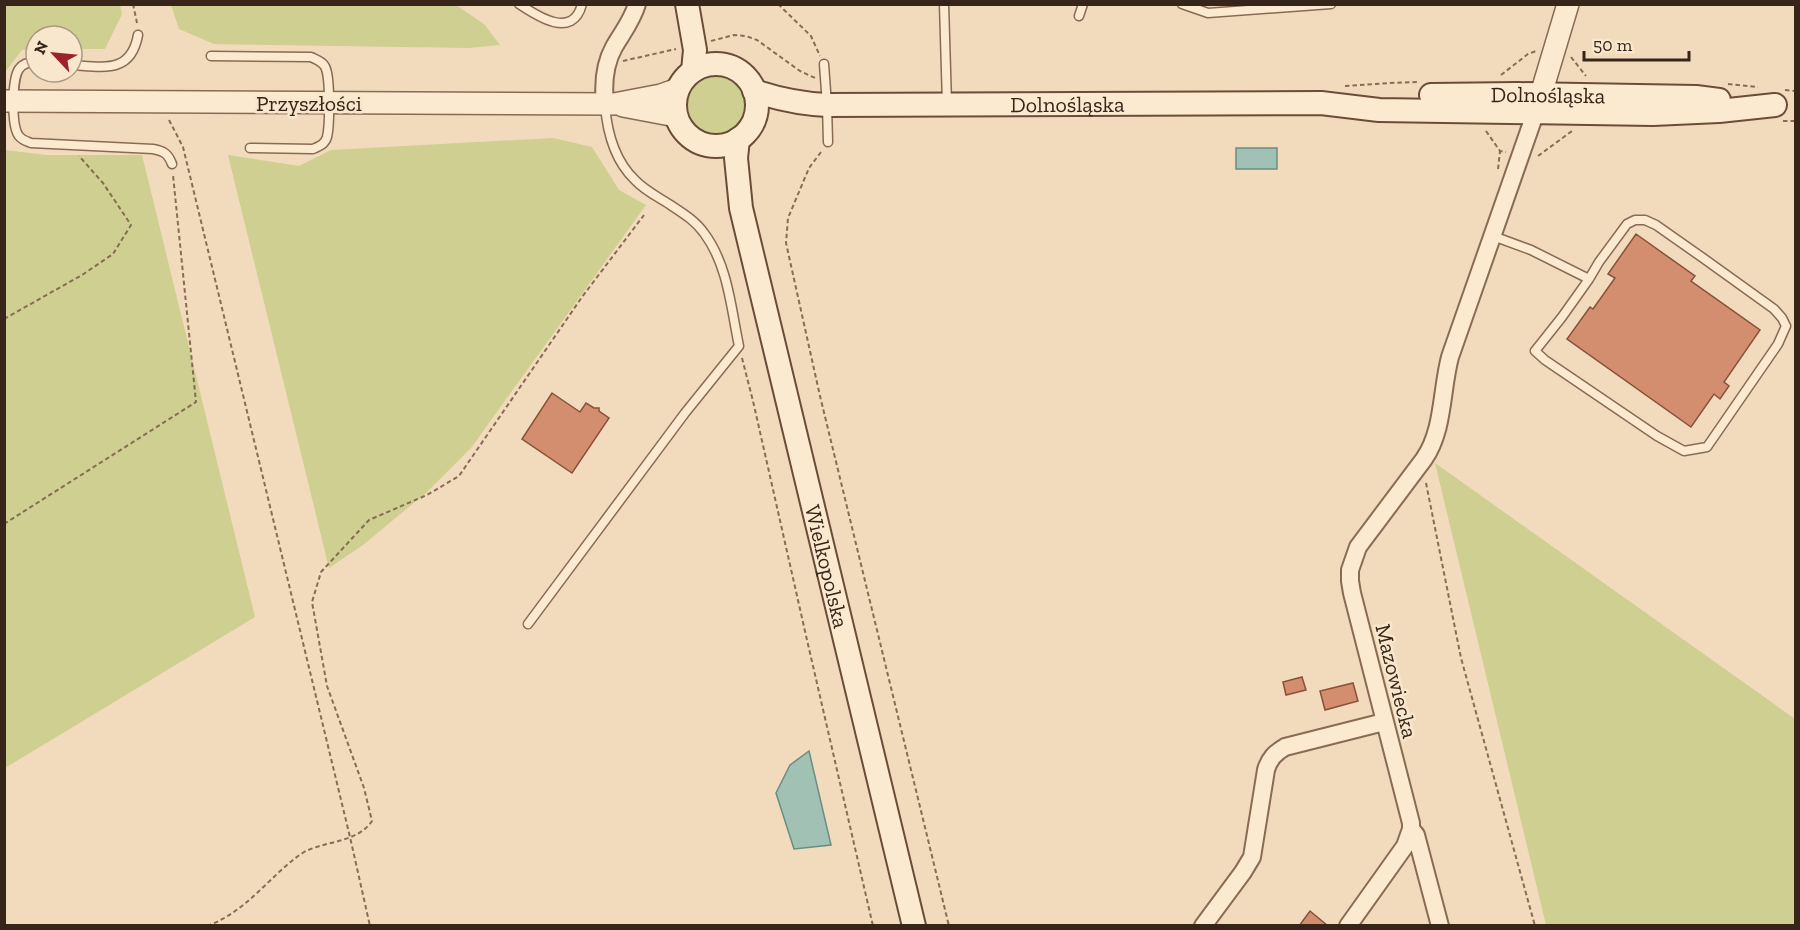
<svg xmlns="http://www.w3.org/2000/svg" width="1800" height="930" font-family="'Zilla Slab',serif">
<rect width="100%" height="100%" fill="#f1dbbc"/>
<!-- green -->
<g fill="#cecf90">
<path d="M5,4l115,1 2,9 -17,35h-33v-13h-36v14h-14l-17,22z"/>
<path d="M171,5h285l28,19 16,21 -31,3 -255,-4 -35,-15z"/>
<circle cx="716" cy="105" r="28"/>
<path d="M553,138l39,9 27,43 27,15 -175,243 -44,44 -64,53 -34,23 -101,-413 71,11 32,-16z"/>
<path d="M5,150l41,5h96l113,462 -250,151z"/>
<path d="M1435,463l360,256v206h-249z"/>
</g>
<!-- water -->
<g fill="#a0c1b4" stroke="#678f81" stroke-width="1.5">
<rect x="1236" y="148" width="41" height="21"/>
<path d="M809,751l22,94 -37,4 -18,-56 14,-28z"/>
</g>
<!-- building -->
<g fill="#d28e6f" stroke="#8a5039" stroke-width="1.5">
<path d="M1636,234l59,42 -4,5 69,49 -36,52 5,4 -9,13 -6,-5 -23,33 -124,-88 23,-32 3,2 22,-31 -7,-4z"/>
<path d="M552,393l28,19 6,-9 8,5h5v3l10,7 -37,55 -50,-34z"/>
<path d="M1302,677l4,13 -20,5 -3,-13z"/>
<path d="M1353,683l5,18 -33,9 -5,-19z"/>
<path d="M1310,911l18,15h-29z"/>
</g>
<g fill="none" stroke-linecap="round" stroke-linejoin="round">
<defs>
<g id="service">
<path d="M519,4c18,12 54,36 63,0"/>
<path d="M944,4l3,100"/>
<path d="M1182,4l26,9 123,-9"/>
<path d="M1079,16l4,-12"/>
<path d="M211,56l100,1c6,3 13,5 15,12 4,11 4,56 1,68 -2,7 -7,9 -14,12l-63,-1"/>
<path d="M36,62c-7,0 -13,1 -17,7 -7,10 -8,57 0,67 3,4 7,5 12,7l122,6c10,2 15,4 19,15"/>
<path d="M824,64l3,41 1,37"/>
<path d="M72,65c31,2 59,9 66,-30"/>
<path d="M1493,236l38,14 58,29 10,-17 28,-38 8,-4h10l11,5 47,33 71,51 8,9 4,8 -8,18 -71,103 -23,4 -27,-15 -112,-76 -10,-9 27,-34 27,-38"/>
<path d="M528,624l157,-211 54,-67c-8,-38 -11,-81 -35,-113 -9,-13 -23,-21 -35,-29 -11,-7 -25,-14 -34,-24 -20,-19 -28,-49 -30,-75"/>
</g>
<g id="minor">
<path d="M605,104c-2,-19 -1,-39 9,-57 8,-14 18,-26 23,-43"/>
<path d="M1411,829l5,6 24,91"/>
<path d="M1203,926l40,-54 9,-15 14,-87c3,-11 9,-17 19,-23l99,-25"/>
<path d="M1348,926l57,-80 6,-17v-6l-59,-230 -2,-12v-11l8,-23 66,-88c20,-29 17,-68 26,-102l86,-246"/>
</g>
<g id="tertiary">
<path d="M4,101l610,3 47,-9 17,-6"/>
<path d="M623,106l53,10"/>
<path d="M1536,111l32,-107"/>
</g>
<g id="secondary">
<path d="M687,4l8,46 -2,21"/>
<circle cx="716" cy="105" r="41"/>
<path id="s1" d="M754,91c24,8 49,13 73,14l494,-2 58,7 274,4 66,-3 56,-6"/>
<path id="s2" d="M1431,95l87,-1 178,3 23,3"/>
<path id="s3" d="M738,139l-2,19 5,50 173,718"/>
</g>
</defs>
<!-- service casing -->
<use href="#service" stroke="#896b54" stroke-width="11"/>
<!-- minor casing -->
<use href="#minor" stroke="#896b54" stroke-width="20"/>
<!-- tertiary casing -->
<use href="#tertiary" stroke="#896b54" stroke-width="24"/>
<!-- secondary casing -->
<use href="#secondary" stroke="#6b4c38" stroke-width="26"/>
<!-- path -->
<g stroke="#896b54" stroke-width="2" stroke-dasharray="4.5 3" stroke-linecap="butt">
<path d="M133,4l4,19"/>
<path d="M778,4l33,32 9,20"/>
<path d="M711,41l23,-6 12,1 11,4 43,31 15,7"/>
<path d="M1571,57l15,19"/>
<path d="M623,61l53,-12"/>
<path d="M1501,75l27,-21 8,-3"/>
<path d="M1728,84l30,3"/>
<path d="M1345,86l44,-3 28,-1"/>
<path d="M1785,90l11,1"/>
<path d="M169,120l14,27 167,690 20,89"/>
<path d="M1783,121h13"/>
<path d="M1486,131l14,20 6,1"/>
<path d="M821,152l-12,16 -21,50 -2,25 34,153 129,530"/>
<path d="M1538,156l34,-25"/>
<path d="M1498,169l2,-18"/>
<path d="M4,319l78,-44 31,-21 18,-29 -28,-42 -24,-27"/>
<path d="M742,358l11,43 54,239 66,286"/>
<path d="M1426,483l35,175 74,268"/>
<path d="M4,524l192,-122 -23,-227"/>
<path d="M207,926c28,-10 49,-32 70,-52 9,-8 18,-17 29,-23 21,-10 52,-9 66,-30l-8,-33 -37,-102 -15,-84 9,-30 48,-52 58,-25 32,-19 123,-179 62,-82"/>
</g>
<!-- service -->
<use href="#service" stroke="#fbead0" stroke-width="8"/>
<!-- minor -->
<use href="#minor" stroke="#fbead0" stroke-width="16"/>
<!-- tertiary -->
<use href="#tertiary" stroke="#fbead0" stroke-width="21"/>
<!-- secondary -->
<use href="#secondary" stroke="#fbead0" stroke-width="22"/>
</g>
<g text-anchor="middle" stroke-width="5" stroke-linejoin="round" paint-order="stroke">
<!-- street labels -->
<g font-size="22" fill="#37251a" stroke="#f8e7cc">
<text dy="8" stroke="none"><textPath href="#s2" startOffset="117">Dolnośląska</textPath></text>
<text x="309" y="111">Przyszłości</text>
<text dy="8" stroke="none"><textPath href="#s1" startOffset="315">Dolnośląska</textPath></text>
<text dy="8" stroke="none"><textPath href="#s3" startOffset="438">Wielkopolska</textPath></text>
<text transform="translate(1397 681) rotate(76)" y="8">Mazowiecka</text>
</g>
</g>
<!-- border -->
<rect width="1800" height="930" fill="none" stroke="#37251a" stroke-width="12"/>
<!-- north arrow -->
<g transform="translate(54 54) rotate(296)"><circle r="28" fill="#f8e7cc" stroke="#ab9985" stroke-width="1.5"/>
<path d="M0-4.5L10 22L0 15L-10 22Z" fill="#9d202e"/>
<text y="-9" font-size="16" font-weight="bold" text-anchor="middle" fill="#37251a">N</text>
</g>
<!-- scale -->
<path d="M1584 51v9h105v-9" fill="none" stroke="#37251a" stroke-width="3"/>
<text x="1593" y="51" font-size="18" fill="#37251a" stroke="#f8e7cc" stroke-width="4.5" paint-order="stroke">50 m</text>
</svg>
